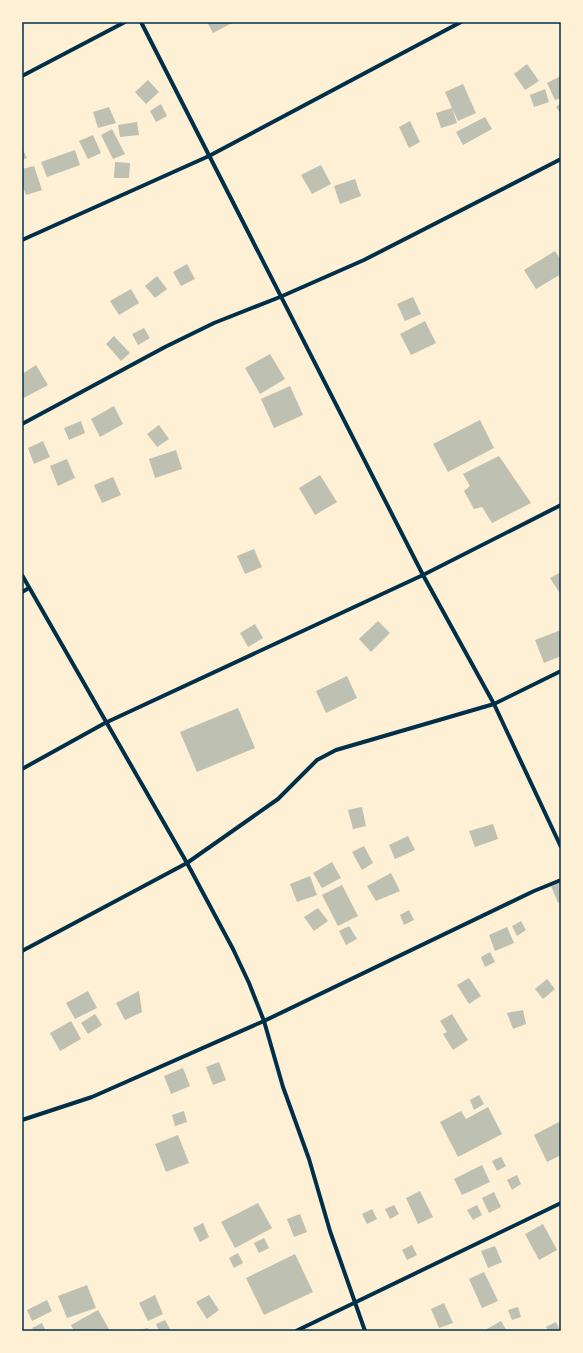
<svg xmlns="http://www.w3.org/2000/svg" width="583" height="1353" font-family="Georgia,serif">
<rect width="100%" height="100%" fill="#fdf0d5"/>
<!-- building -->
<g fill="#bec0b2">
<path d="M207,22h24l1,1 -19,10z"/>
<path d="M527,64l12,17 -14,9 -11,-16z"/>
<path d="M561,76v22l-6,2 -8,-17z"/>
<path d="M148,80l11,12 -13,12 -11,-12z"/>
<path d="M463,84l13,29 -18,8 -6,-13 5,15 -16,5 -5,-15 16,-5 -7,-16z"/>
<path d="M545,89l4,13 -15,5 -4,-12z"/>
<path d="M561,103v11l-5,-7z"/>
<path d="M161,104l6,12 -11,6 -6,-11z"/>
<path d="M109,107l7,16 -18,5 -5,-16z"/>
<path d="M485,117l7,12 -29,16 -7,-13z"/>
<path d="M410,121l10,21 -11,6 -10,-21z"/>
<path d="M137,122l2,13 -19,2 -2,-12z"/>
<path d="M112,129l13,25 -12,5 -12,-24z"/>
<path d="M93,135l8,18 -13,6 -9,-18z"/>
<path d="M22,148l5,10 -5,2z"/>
<path d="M75,150l5,15 -33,12 -6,-15z"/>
<path d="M115,162l15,1 -1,15h-15z"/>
<path d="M321,165l10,19 -19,10 -11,-19z"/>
<path d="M34,166l8,24 -16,5 -4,-11v-15z"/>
<path d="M355,179l6,17 -21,8 -6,-18z"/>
<path d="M555,251l6,9v14l-25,15 -12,-19z"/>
<path d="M187,264l8,15 -14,7 -8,-14z"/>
<path d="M157,276l10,13 -12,9 -10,-12z"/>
<path d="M131,289l8,14 -20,12 -9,-14z"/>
<path d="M413,297l8,17 -16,7 -8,-17z"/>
<path d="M425,321l11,22 -25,12 -11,-21z"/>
<path d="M144,328l6,10 -12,7 -6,-11z"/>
<path d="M114,336l16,17 -9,8 -15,-17z"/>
<path d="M270,354l15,25 -25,15 -15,-26z"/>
<path d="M36,365l12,20 -26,14v-25z"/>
<path d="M290,386l13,29 -29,13 -13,-29z"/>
<path d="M114,406l9,18 -23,13 -9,-18z"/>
<path d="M480,420l14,28 -46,24 -15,-28z"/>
<path d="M81,421l4,12 -16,7 -5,-12z"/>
<path d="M159,425l10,14 -12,8 -10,-13z"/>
<path d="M43,441l7,16 -16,7 -6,-16z"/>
<path d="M176,450l6,19 -27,9 -6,-19z"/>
<path d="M499,456l32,47 -39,20 -10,-16 -8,2 -10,-18 6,-5 -7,-12z"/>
<path d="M67,459l8,19 -17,8 -8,-20z"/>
<path d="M320,475l17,27 -22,13 -16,-27z"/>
<path d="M113,477l8,18 -19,8 -8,-18z"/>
<path d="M254,549l8,18 -17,7 -8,-18z"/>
<path d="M561,572v23l-11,-17z"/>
<path d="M378,621l12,12 -19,19 -12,-13z"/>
<path d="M255,624l8,14 -15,9 -8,-14z"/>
<path d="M561,630v26l-17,7 -9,-23z"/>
<path d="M347,676l10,22 -31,15 -10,-22z"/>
<path d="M238,708l17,40 -58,24 -17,-40z"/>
<path d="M362,807l4,19 -13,3 -5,-19z"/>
<path d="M493,824l5,15 -23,8 -6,-16z"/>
<path d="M408,836l7,14 -20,9 -6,-14z"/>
<path d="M364,846l9,17 -11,7 -10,-18z"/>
<path d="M332,862l9,16 -19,10 -9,-15z"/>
<path d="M391,873l9,18 -24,10 -9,-15z"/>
<path d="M310,876l7,19 -20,7 -7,-18z"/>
<path d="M561,882v19l-3,2 -7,-17z"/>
<path d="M342,885l16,31 -20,10 -16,-31z"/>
<path d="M318,908l10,13 -14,10 -10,-14z"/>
<path d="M409,910l5,10 -10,5 -4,-10z"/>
<path d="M521,921l5,9 -9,6 -5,-10z"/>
<path d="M349,926l8,13 -11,6 -7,-14z"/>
<path d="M507,927l7,16 -19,8 -6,-16z"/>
<path d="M490,952l5,10 -10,5 -4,-10z"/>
<path d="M469,978l12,18 -12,8 -12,-19z"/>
<path d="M547,979l8,10 -12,10 -8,-10z"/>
<path d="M88,991l9,17 -22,11 -9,-16z"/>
<path d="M139,991l3,21 -17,8 -9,-17z"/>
<path d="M523,1010l3,14 -13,5 -6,-16z"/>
<path d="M95,1014l7,11 -14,9 -7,-11z"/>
<path d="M452,1014l16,26 -15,10 -10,-16 4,-2 -7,-11z"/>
<path d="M71,1021l10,18 -21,12 -10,-18z"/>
<path d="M219,1062l7,18 -13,5 -7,-18z"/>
<path d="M183,1068l7,18 -19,8 -7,-18z"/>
<path d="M479,1095l5,9 -10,6 -4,-10z"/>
<path d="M488,1107l14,27 -44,23 -18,-35 21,-11 5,8z"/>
<path d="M184,1111l3,11 -12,4 -3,-11z"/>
<path d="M561,1121v34l-14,7 -13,-27z"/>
<path d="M178,1135l11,28 -23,9 -11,-28z"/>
<path d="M501,1157l5,9 -9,5 -5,-10z"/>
<path d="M482,1165l8,17 -28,13 -8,-16z"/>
<path d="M517,1175l4,9 -9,6 -5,-10z"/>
<path d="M420,1191l13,26 -15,7 -12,-26z"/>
<path d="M494,1192l7,15 -12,6 -7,-15z"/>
<path d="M258,1203l14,25 -37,20 -14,-26z"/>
<path d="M394,1205l5,9 -9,5 -5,-10z"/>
<path d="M477,1205l5,10 -9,5 -6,-10z"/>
<path d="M372,1209l5,10 -10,5 -5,-10z"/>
<path d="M300,1214l7,18 -13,5 -7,-18z"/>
<path d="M203,1223l6,14 -9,5 -7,-14z"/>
<path d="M543,1224l14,26 -18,10 -14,-26z"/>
<path d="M264,1238l5,10 -10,5 -5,-10z"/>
<path d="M412,1245l5,10 -10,5 -5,-10z"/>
<path d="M495,1246l7,16 -14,6 -7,-17z"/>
<path d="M238,1253l5,10 -9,5 -5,-10z"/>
<path d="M295,1254l18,38 -49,23 -18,-37z"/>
<path d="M484,1272l14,29 -16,7 -13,-29z"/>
<path d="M87,1285l9,23 -29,10 -9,-22z"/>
<path d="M155,1295l8,19 -15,7 -9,-18z"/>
<path d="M209,1295l10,15 -12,9 -11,-17z"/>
<path d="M47,1300l5,11 -20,10 -5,-11z"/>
<path d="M444,1303l9,20 -14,5 -8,-19z"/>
<path d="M518,1307l3,10 -9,3 -4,-10z"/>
<path d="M98,1310l12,21h-36l-3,-6z"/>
<path d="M165,1320l5,9 -3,2h-8l-3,-7z"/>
<path d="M501,1321l6,10h-19l-1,-2z"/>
<path d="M556,1322l4,9h-12l-2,-4z"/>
<path d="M42,1323l4,8h-12l-2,-3z"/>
<path d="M148,1328l1,3h-10v-1z"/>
</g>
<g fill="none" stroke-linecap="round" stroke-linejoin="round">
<!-- minor -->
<g stroke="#003049" stroke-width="4">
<path d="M141,22l282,553 71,129 67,143"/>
<path d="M22,76l103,-54"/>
<path d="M22,240l187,-84 252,-134"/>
<path d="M22,424l143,-77 49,-24 66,-26 84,-37 197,-101"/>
<path d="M22,575l165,288 46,86 16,34 15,38 19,66 26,72 21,72 35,100"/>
<path d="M22,592l7,-4"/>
<path d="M22,769l83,-46 318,-148 138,-70"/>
<path d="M22,951l165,-88 91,-64 39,-39 19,-10 158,-46 67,-33"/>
<path d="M22,1120l70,-23 172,-76 270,-130 27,-11"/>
<path d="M296,1331l265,-128"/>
</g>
</g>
<!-- border -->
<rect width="583" height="1353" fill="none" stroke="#fdf0d5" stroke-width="46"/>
<rect x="23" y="23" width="537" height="1307" fill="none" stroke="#003049" stroke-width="1.5"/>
</svg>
